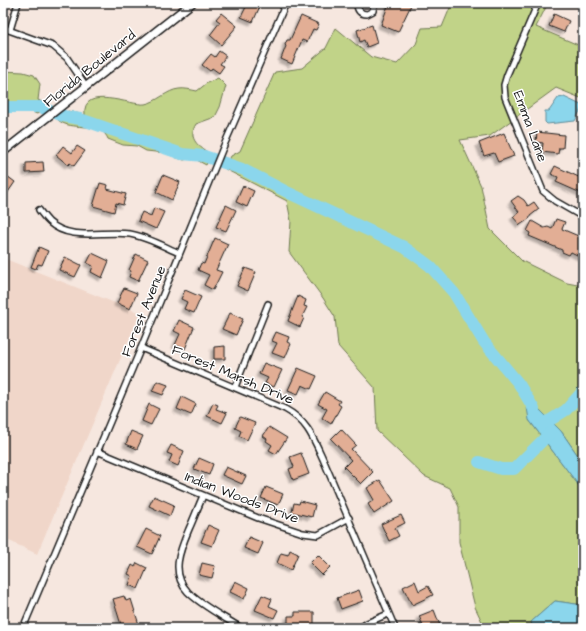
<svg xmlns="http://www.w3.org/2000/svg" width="586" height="631" font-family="'Architects Daughter',sans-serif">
<defs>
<filter id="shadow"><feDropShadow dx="-3" dy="3" stdDeviation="1" flood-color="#0004"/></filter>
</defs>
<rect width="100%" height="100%" fill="#f6e7df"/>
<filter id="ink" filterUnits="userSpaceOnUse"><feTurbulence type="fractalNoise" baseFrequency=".025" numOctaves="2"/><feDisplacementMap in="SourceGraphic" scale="8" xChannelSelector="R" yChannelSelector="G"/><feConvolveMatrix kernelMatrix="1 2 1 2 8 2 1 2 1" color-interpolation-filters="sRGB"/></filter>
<g filter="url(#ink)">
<!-- built -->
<path fill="#f0d6c9" d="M3,258l137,55 -103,241 -34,-16z"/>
<!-- green -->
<g fill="#c1d388" stroke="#6e7852">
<path d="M452,3h96l-12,24 47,20v52l-27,-11 -66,48 -30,4 21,46 9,43 32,32 45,22 16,3v177l-22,-32 -32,-11 54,71v114l-28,-4 -24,21 2,6h-48l-10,-21 -16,-65v-35l-9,-19 -26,-12 -47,-45 -2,-43 -37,-42 -3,-29 -12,-19 -34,-46 2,-31 -4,-20 -62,-32 6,-13 9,-5 35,-79 27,-4 24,-20 10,-20 35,29 26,7 19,-20 6,-16 20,-1z"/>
<path d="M3,71l20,1 11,3 6,9 -2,16 11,5 -12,9 -10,-4 -24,1z"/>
<path d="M218,78l8,8 -6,21 -5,10 -19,7c-9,15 3,23 15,30l-5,11 -13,-7 -9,2 -7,-2 -12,-5 -19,-2 -9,-5 -14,-1 -15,-6c-6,-16 -30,-10 -43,-15 -3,-1 -6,-3 -8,-5l11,-8 17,4c-4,-31 47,-9 60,-11 12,-2 22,-14 34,-15 5,-1 13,1 18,2l10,-8z"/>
</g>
<!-- water -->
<g fill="#8bd6ec" stroke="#5f8c99">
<path d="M564,97l17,8 1,2 -7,14 -28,3 -2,-2v-11h4l9,-13z"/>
<path d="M525,395l36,36 22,32v28l-54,-71z"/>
<path d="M555,601l28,4v23h-50l-2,-6z"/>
</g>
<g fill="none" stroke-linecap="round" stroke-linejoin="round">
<!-- stream -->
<path stroke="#5f8c99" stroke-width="2" d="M573,402l10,1"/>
<!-- river -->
<g stroke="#8bd6ec" stroke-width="12">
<path d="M3,107h37l23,9 17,3 102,35 22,2 38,13 47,24 115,54 26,19 24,27 30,49 35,42 15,25"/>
<path d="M544,424l22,-14 17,-19"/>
<path d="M479,462l22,7h13l36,-36"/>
</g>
</g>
<!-- building -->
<g fill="#e2ae95" stroke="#1c1c1c" filter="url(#shadow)">
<path d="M248,3h6l6,3 -7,16 -12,-5z"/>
<path d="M389,3h23l-14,29 -17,-7z"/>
<path d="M221,13l16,13 -16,19 -11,-10 10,-13 -4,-3z"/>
<path d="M554,14l15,7 -5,11 -15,-6z"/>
<path d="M301,16l18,8 -3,6 -3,-1 -6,13 -5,-2 -10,24 -11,-5 5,-13 -1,-1 2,-5h3z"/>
<path d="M372,25l5,18 -10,4 -3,-7 -4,2 -3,-12z"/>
<path d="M219,51l7,5 -6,8 4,2 -5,7 -7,-5 -2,3 -8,-6 9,-11 4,3z"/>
<path d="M537,132l27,3 -1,13h-4l-1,6 -16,-2 1,-9 -7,-1z"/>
<path d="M504,133l10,23 -16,6 -4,-9 -10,3 -5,-13z"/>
<path d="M63,146l9,7 5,-7 8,5 -11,15 -4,-3 -2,2 -12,-10z"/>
<path d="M43,162l1,10 -18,1v-10z"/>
<path d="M555,166l28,13v15l-27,-12 2,-5 -7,-3z"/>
<path d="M3,173l12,9 -9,13 -3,-3z"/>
<path d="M163,175l17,7 -8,18 -16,-8z"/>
<path d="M100,183l8,2 -1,4 19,5 -3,11 -7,-2 -2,9 -21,-6z"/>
<path d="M243,186l11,5 -7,16 -11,-5z"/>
<path d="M518,196l6,4 4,6 6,-4 5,7 -9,7v2l-10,7 -7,-8 6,-5 -8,-11z"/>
<path d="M226,205l10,5 -10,21 -10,-4z"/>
<path d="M154,208l10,4 -8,17 -18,-8 4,-9 9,4z"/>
<path d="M556,219l9,3 -3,7 21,9v14l-2,5 -10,-5 -2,3 -7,-3v-2l-33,-14 1,-3 -3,-2 5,-10 12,7 4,-1 4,2z"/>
<path d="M215,238l13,6 -12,26 6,2 -9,18 -9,-5 5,-10 -11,-5 3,-7 3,1z"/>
<path d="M39,247l9,4 -6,14 -4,-1 -2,5 -5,-2z"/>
<path d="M92,253l17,8 -7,17 -11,-6 2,-6 -6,-3z"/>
<path d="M136,254l12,6 -10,21 -9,-4 2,-6 -2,-1z"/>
<path d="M65,257l16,8 -6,12 -16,-7z"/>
<path d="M245,268l11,4 -8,19 -11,-5z"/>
<path d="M124,288l13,5 -7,16 -13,-6z"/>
<path d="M185,290l16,7 -7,16 -10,-4 3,-7 -6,-3z"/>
<path d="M298,296l8,4 -2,6 3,1 -5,10 2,1 -4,9 -12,-6z"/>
<path d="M230,313l13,6 -7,16 -14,-6z"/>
<path d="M179,320l15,7 -9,22 -10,-4 5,-11 -6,-3z"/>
<path d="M276,332l13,5 -2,5 4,2 -6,14 -13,-5 5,-10 -5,-2z"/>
<path d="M225,346v13h-11v-12z"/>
<path d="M264,363l18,7 -8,17 -9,-4 3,-5 -9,-4z"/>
<path d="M298,368l19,8 -6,13 -9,-4 -4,9 -10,-4z"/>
<path d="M157,381l11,4 -5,10 -11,-4z"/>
<path d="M325,392l15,9 -2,3 3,2 -10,18 -9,-6 5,-9 -9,-5z"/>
<path d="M182,397l14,7 -5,11 -14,-6z"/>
<path d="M213,403l5,2 -2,4 11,4 -5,10 -15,-7z"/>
<path d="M149,404l10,5 -8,16 -9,-4z"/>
<path d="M240,417l15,6 -8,17 -8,-4 2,-5 -6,-3z"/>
<path d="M269,427l18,11 -11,16 -7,-4 3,-5 -6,-4 1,-2 -4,-3z"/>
<path d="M341,429l15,16 -5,4 22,23 -12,12 -17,-17 7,-7 -20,-21z"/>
<path d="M131,431l12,5 -6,13 -11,-5z"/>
<path d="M171,445l13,6 -6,15 -9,-4 3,-7 -5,-2z"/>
<path d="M301,453l8,21 -16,6 -4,-11 5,-2 -4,-10z"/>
<path d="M199,458l14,6 -4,11 -15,-6z"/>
<path d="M226,467l20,9 -4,8 -20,-9z"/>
<path d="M380,480l14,21 -20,13 -6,-10 6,-4 -7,-12z"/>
<path d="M266,487l17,7 -5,11 -17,-7z"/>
<path d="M154,496l20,9 -4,11 -21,-10z"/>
<path d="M300,501l15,4 -3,12 -20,-5 2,-9 5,1z"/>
<path d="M401,515l4,8 -10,5 4,8 -10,5 -8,-17z"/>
<path d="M208,525l11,5 -7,16 -11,-4z"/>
<path d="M146,529l14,7 -8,18 -15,-7z"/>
<path d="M249,537l14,6 -5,11 -14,-6z"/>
<path d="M290,550l8,4 -7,16 -14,-7 4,-10 7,2z"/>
<path d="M318,555l12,12 -8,8 -12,-12z"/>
<path d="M137,563l10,5 -9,21 -9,-4 3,-9 -4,-2 4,-9 3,2z"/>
<path d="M202,563l13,3 -3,12 -13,-3z"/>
<path d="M235,581l14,7 -5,11 -14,-7z"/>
<path d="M415,581l4,10 9,-5 5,9 -21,10 -9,-18z"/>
<path d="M359,590l4,11 -22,8 -4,-11z"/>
<path d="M262,595l10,4 -3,7 9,4 -4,8 -19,-8z"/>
<path d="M124,596l2,5 5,-2 9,29h-18l-9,-29z"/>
<path d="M434,610l7,18h-17l-5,-12z"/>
<path d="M295,612h19v16h-26v-12h7z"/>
</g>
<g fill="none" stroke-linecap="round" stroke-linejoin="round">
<defs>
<g id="street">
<path d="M357,3c0,7 3,11 10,11l6,-3 1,-8"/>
<path d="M538,3l-31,72 -3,10 1,12 38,94 12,10 28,16"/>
<path d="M3,28l50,18 14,12 19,28"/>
<path d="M10,30l8,-27"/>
<path d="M39,210c3,4 6,8 10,12 22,20 54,8 81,12 17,3 33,12 49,19"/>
<path d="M141,348l144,61c22,12 28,28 38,50l72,169"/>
<path d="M235,387l33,-83"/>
<path d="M97,451l161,67 45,15 15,2 31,-17"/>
<path d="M203,496c-5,11 -9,22 -14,33 -9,21 -19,44 -1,63 14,14 36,25 53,36"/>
<path d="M23,628l118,-280 81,-198 64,-147"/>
<path d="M360,628l7,-5 21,-9"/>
</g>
<path id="secondary" d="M3,152l189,-149"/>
</defs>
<!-- street casing -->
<use href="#street" stroke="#1c1c1c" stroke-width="8"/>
<!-- secondary casing -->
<use href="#secondary" stroke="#1c1c1c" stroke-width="10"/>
<!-- street -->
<use href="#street" stroke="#fff" stroke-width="5"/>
<!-- secondary -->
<use href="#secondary" stroke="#fff" stroke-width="7"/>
</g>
</g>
<g text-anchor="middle" stroke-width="3" stroke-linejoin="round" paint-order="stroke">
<!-- street labels -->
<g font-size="14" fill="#1c1c1c" stroke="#fff">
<text transform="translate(89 68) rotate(-39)" y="5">Florida Boulevard</text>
<text transform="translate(531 126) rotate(70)" y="5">Emma Lane</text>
<text transform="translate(143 311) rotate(-68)" y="5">Forest Avenue</text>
<text transform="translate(233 374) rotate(23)" y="5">Forest Marsh Drive</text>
<text transform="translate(242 497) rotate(21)" y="5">Indian Woods Drive</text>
</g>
</g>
<!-- margin -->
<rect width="586" height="631" fill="none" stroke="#fff" stroke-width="16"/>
<rect x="8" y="8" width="570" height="615" fill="none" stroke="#1c1c1c" stroke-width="1.5" filter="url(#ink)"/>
</svg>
